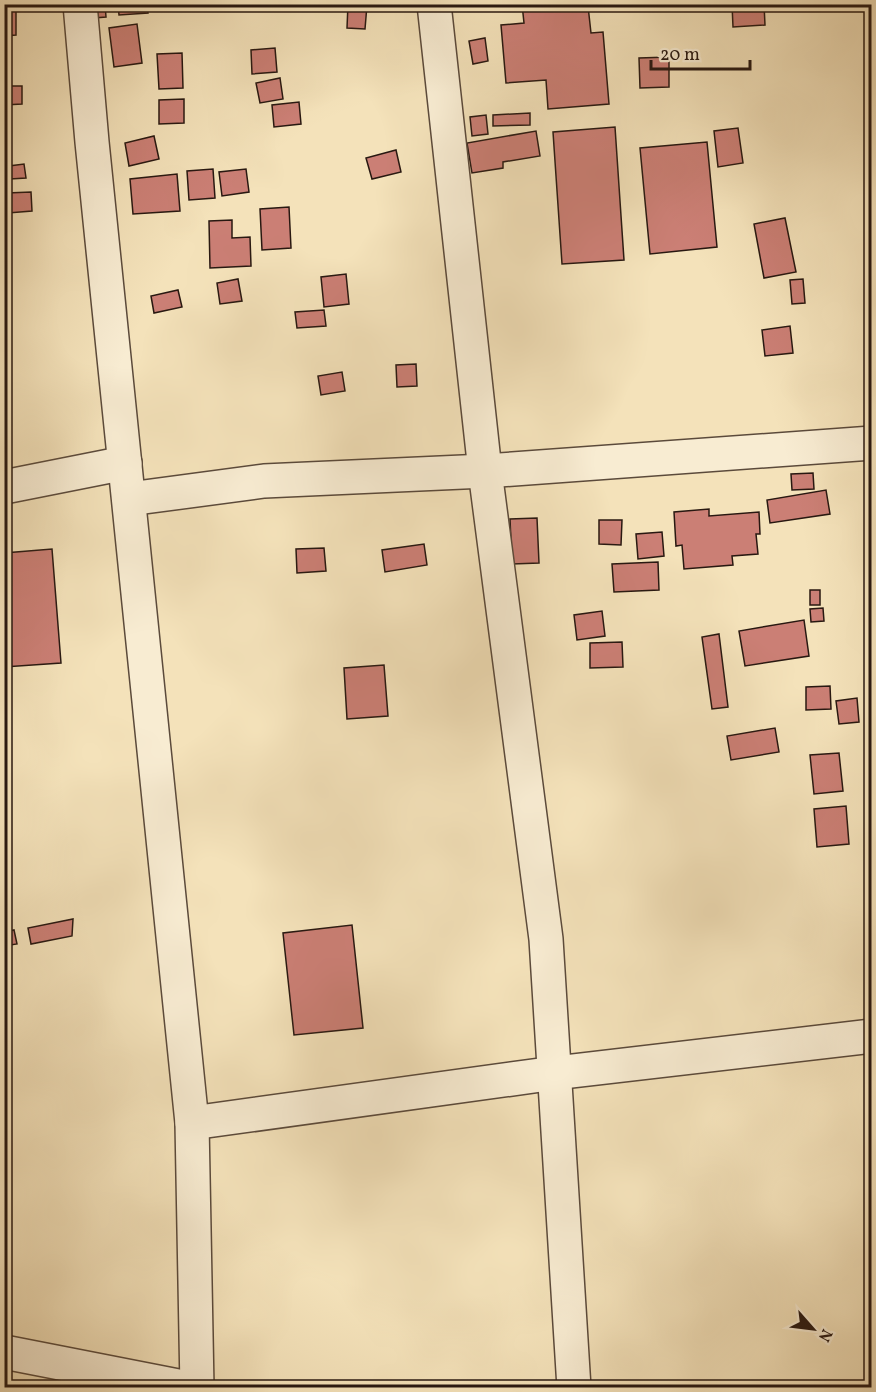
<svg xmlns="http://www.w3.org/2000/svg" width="876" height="1392" font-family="Vollkorn,serif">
<rect width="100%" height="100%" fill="#f4e2ba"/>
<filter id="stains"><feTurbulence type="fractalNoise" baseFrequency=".00333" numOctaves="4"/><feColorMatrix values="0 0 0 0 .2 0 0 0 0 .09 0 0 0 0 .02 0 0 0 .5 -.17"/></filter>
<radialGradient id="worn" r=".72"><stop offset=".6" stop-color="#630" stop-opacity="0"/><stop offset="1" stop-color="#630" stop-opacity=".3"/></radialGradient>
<!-- building -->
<g fill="#cb7f75" stroke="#281811" stroke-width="1.5">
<path d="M4,4h12v31l-12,1z"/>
<path d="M93,4h12l1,13 -12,1z"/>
<path d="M118,4h29l1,9 -29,2z"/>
<path d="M348,4l19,1 -2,24 -18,-1z"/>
<rect x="449" y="4" width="15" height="6"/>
<path d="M522,4l66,2 3,27 12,-1 6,72 -61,5 -2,-29 -40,3 -5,-58 23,-2z"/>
<path d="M732,4h32l1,21 -32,2z"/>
<path d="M137,24l5,39 -28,4 -5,-39z"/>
<path d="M485,38l3,23 -15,3 -4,-23z"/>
<path d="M275,48l2,24 -25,2 -1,-24z"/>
<path d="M182,53l1,35 -24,1 -2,-35z"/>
<path d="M669,57v30l-29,1 -1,-30z"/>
<path d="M280,78l3,21 -23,4 -4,-20z"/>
<path d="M4,86h18v18l-18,1z"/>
<path d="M184,99v24l-25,1v-24z"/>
<path d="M299,102l2,22 -27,3 -2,-22z"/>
<path d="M530,113v12l-37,1v-11z"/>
<path d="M486,115l2,19 -16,2 -2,-19z"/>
<path d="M615,127l9,133 -62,4 -9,-132z"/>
<path d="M738,128l5,35 -25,4 -4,-36z"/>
<path d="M536,131l4,25 -37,6v6l-31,5 -5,-30z"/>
<path d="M154,136l5,23 -30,7 -4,-23z"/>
<path d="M707,142l10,105 -67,7 -10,-106z"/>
<path d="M396,150l5,22 -29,7 -6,-21z"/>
<path d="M24,164l2,14 -16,1 -1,-13z"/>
<path d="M213,169l2,29 -26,2 -2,-29z"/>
<path d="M246,169l3,23 -27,4 -3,-24z"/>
<path d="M177,174l3,37 -47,3 -3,-35z"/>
<path d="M31,192l1,19 -24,2 -1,-20z"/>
<path d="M289,207l2,41 -29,2 -2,-41z"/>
<path d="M785,218l11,54 -32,6 -10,-54z"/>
<path d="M232,220v18l18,-1 1,29 -41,2 -1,-47z"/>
<path d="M346,274l3,30 -25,3 -3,-30z"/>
<path d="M238,279l4,22 -22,3 -3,-21z"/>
<path d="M803,279l2,24 -13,1 -2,-24z"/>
<path d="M178,290l4,17 -28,6 -3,-17z"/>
<path d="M324,310l2,16 -29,2 -2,-16z"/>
<path d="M790,326l3,27 -28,3 -3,-26z"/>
<path d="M416,364l1,22 -20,1 -1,-22z"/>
<path d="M342,372l3,19 -24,4 -3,-19z"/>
<path d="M813,473l1,16 -22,1 -1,-16z"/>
<path d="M826,490l4,24 -60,9 -3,-23z"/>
<path d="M709,509v7l50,-4 1,22h-4l2,20 -26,2 1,9 -49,4 -2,-24 -6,1 -2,-34z"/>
<path d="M537,518l2,45 -27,1 -2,-45z"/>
<path d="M599,520h23l-1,25 -22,-1z"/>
<path d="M662,532l2,24 -26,3 -2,-25z"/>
<path d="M424,544l3,21 -42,7 -3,-22z"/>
<path d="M324,548l2,23 -29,2 -1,-24z"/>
<path d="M52,549l9,114 -57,4v-114z"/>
<path d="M658,562l1,28 -45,2 -2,-28z"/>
<rect x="810" y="590" width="10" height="15"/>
<path d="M823,608l1,13 -13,1 -1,-13z"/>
<path d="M602,611l3,25 -28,4 -3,-25z"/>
<path d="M804,620l5,36 -64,10 -6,-35z"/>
<path d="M719,634l9,73 -16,2 -10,-72z"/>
<path d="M622,642l1,25 -33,1v-25z"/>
<path d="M384,665l4,51 -41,3 -3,-51z"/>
<path d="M830,686l1,23 -25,1v-23z"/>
<path d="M857,698l2,24 -20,2 -3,-23z"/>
<path d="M775,728l4,24 -48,8 -4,-24z"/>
<path d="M839,753l4,38 -29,3 -4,-39z"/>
<path d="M846,806l3,38 -32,3 -3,-38z"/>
<path d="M73,919l-1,17 -41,8 -3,-16z"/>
<path d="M352,925l11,103 -69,7 -11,-102z"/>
<path d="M14,930l3,14 -13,2v-14z"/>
</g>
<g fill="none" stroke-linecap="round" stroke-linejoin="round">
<defs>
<g id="street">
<path d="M80,4l12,138 100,981 5,265"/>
<path d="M434,4l51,467 61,468 28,449"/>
<path d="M4,487l121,-24"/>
<path d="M129,499l135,-18 221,-10 387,-28"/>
<path d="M192,1123l363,-50 317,-37"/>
<path d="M4,1352l184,36"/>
</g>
</defs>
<!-- street casing -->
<use href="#street" stroke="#5b4a3b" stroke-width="36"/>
<!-- street -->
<use href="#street" stroke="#f8ecd2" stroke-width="33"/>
</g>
<!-- margin -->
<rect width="876" height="1392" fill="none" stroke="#f4e2ba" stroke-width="24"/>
<rect x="6" y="6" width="864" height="1380" fill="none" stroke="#281811" stroke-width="3"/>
<rect x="12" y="12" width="852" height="1368" fill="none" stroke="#281811" stroke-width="1.5"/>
<!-- north arrow -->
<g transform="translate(813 1329) rotate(118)" stroke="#f8ecd2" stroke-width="4.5" paint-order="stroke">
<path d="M0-4.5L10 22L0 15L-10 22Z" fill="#281811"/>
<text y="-9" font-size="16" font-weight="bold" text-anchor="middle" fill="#281811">N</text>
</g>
<!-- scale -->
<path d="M651 60v9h99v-9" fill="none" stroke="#281811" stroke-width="3"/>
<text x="660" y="60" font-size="18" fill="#281811" stroke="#f8ecd2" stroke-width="4.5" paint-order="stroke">20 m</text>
<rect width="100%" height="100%" filter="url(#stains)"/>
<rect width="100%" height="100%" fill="url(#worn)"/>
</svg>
